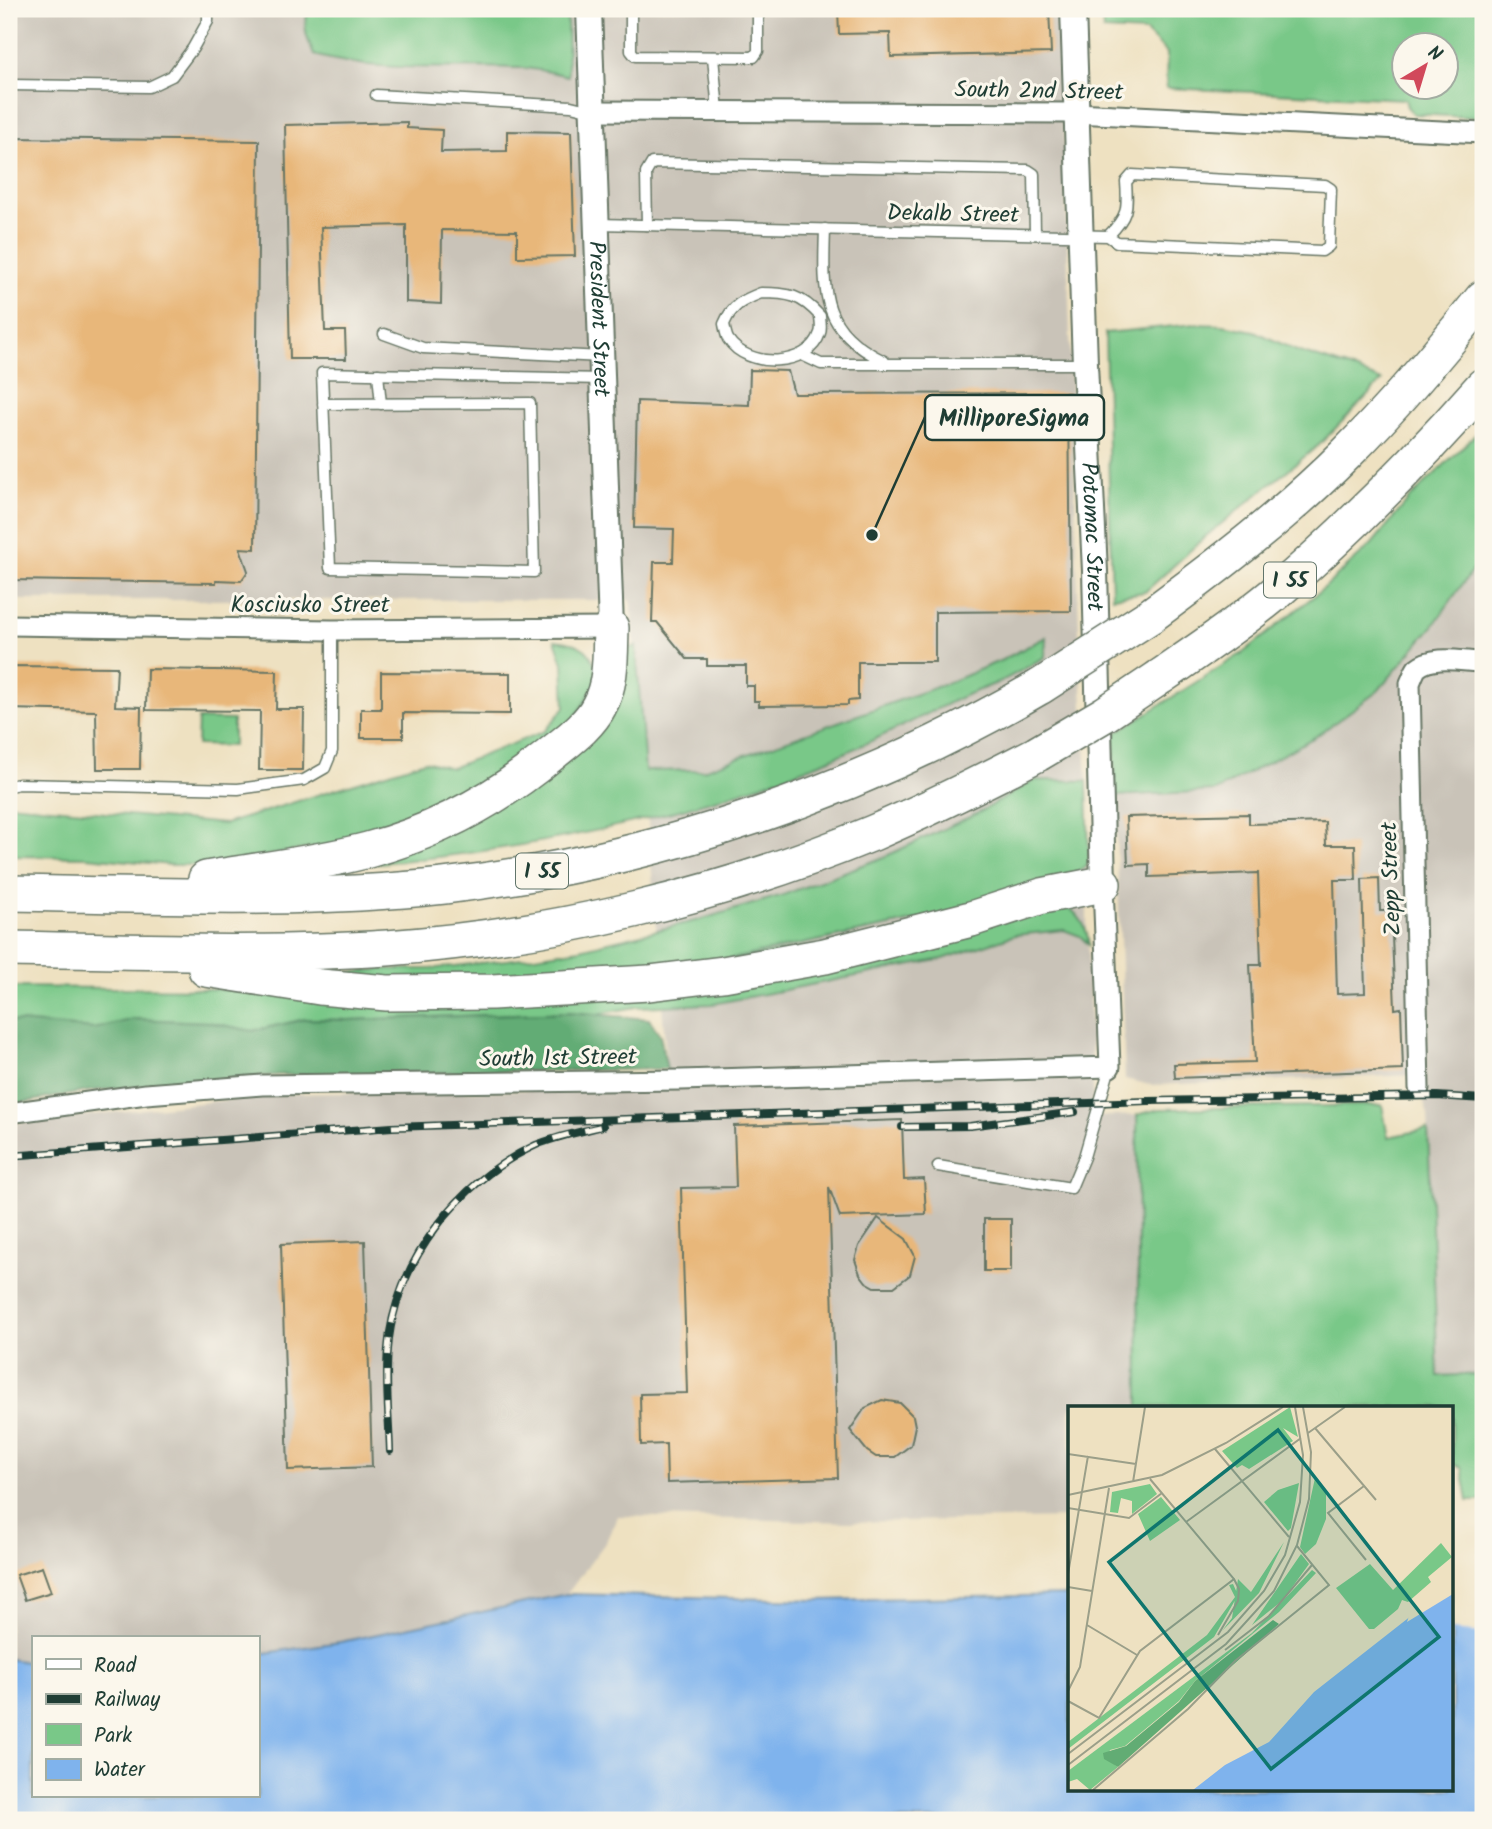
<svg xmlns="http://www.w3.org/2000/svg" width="1492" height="1829" font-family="Kalam,sans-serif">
<rect width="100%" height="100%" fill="#fbf7ec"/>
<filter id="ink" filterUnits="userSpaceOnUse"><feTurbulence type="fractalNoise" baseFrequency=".0143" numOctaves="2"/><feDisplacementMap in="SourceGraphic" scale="14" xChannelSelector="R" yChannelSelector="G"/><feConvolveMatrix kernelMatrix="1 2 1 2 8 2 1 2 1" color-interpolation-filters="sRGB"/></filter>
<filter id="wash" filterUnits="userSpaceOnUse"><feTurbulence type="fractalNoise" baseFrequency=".00686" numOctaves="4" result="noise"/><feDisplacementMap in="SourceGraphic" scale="28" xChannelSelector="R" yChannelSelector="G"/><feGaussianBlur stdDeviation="1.57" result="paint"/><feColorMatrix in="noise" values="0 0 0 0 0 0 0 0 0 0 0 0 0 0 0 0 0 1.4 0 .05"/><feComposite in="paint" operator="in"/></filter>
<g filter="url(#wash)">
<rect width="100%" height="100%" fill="#eee1c1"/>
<!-- industrial -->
<g fill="#c9c3b8">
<path d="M9,9h1051l19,623 8,149v148l7,188 43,-2 2,292h-69v111l-221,4 -231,-6 -13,27 -38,51 -227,48 -83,12v-16h-224v25l-24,-4v-535l273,-30 383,-6 2,-19 -36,-469h-622z"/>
<path d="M1483,555v819l-45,3 -10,-262 -13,-40 -264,10 -26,-6 -10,-283 101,-5 99,-54 63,-46 55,-65z"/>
</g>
<!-- green -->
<g fill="#79c888" stroke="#4c825e" stroke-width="2" fill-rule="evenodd">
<path d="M310,9h257l1,67c-15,-3 -32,-8 -48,-8 -69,-3 -139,6 -206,-13 -7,-16 -13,-30 -4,-46z"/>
<path d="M1101,9h382v109l-69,-4 -7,-7 -2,-8 -239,-11 1,-35 -21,-21 -43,-2zM1404,46h42v42h-42z"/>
<path d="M1195,324l28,1 31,6 43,20 53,17 32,13 -63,64 -113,91 -61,56 -33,5 -7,-264z"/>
<path d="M1483,427v59l-6,46 6,1v22l-50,71 -55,65 -63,46 -99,54 -101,5 -1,-62 130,-82 80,-64 48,-44 38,-46z"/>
<path d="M1046,637l-1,20c-15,8 -30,18 -46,25 -13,6 -27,10 -40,16 -44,22 -88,45 -134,63 -160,64 -329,96 -500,106l211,-91 84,-125 16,-5 9,125 58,-1 242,-86 57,-24z"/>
<path d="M555,640c28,3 38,10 44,39l-34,54 -166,100 -188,32h-40l-84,-8 -78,-1v-52l216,20 200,-63 26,7 94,-37 20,-24 -2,-44z"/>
<path d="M198,719l35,1v26l-36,-1z"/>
<path d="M1035,780l52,1 2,79 -2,6 -9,6 -107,37 -260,54 -276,20 -106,-8 53,-6h47l86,-10 65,-10 119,-29 84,-25 101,-38 96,-45z"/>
<path d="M1067,906c14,11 20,21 22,39l-9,-9 -16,-6 -49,5 -72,24 -230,45 -77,3 -38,7 -29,-2 -221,8 -42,-1 -54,12 -44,-9 -74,-3 -40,10 -85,-8v-34l209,2 260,12z"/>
<path d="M1382,1105l6,32 40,-8 10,247 45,-2v127h-15l-6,-33 -10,-4v-57h-313l-2,-292 22,-6z"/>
</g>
<!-- forest -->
<path fill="#62ac74" stroke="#407454" stroke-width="2" d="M569,1012l80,7 11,16 7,34 -389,6 -188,16 -81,14v-84l85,8 40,-10 74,3 44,9 54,-12 42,1z"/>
<!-- water -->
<path fill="#7fb3ed" stroke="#4f7890" stroke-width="2" d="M567,1594l248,6 255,-5v194h382v-195h31v226h-1474v-161l24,4v133h224v-142l83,-12z"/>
<!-- pier -->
<path fill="#eee1c1" d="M1452,1590h31v43l-31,-3z"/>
<g id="blocks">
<!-- building -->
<g fill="#e8b77a">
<path d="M838,9h211l2,44 -160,4 -1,-24 -51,1z"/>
<path d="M407,122v6l35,2 -1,22 66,-1v-20l64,1 4,124 -58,1v-26l-75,-1 -1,74 -35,-2v-77l-85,2 4,104h20l1,28h-56l-5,-234z"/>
<path d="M9,138l250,3 -4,408 -15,-1 8,23 -7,10 -25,-1v3l-207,-3z"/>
<path d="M750,370l38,1 6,23 275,-1 2,218 -136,1v50h-77v38l-10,1v4l-89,1v-5h-5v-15h-8v-20h-39v-7h-20l-30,-37h-5l2,-60h19l1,-33 -40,-1 3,-127 112,4z"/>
<path d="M9,666l108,1 -2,39 26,1 -1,62h-43l-1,-58 -87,-2z"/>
<path d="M147,669l130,2 -1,38h28l-1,61h-44l1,-59 -114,-1z"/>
<path d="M381,672l129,1v41l-107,-1v25h-42v-29h20z"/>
<path d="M1249,814v10l76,-2 1,23h29l1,35h-22l3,114 28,-1 -3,-114 17,-1 1,33h11l4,98 6,-1 2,62 -228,8 -1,-14 81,-2 -5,-97h11l-3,-92 -109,4v-13l-21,1 -2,-48z"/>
<path d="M902,1120l2,60 20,-1 2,35 -86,3 -11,-30 9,291 -171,5 -1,-39 -25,1 -1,-51 47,-1 -6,-205 55,-1 -2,-61z"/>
<path d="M878,1218l28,21 9,17 -5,19 -16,12h-19l-9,-5 -6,-8 -5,-14 4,-14z"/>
<rect x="984" y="1219" width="27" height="52"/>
<path d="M365,1241l7,226 -84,3 -7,-226z"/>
<path d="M882,1400l18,3 13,13 2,10 -4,19 -16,12h-19l-9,-6 -17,-21 15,-22z"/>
<path d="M42,1567l9,25 -26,8 -9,-25z"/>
</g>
</g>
</g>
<g filter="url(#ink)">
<use href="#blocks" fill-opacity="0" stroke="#677665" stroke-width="2"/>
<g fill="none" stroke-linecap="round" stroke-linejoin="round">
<defs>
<g id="service">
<path d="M631,9v42l4,5 119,1 4,-6v-39l-2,-3"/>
<path d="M713,57l5,54"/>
<path d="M9,85l140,2 23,-11 21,-28 15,-27v-12"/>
<path d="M376,95l195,11 21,5"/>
<path d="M598,224l510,12 9,6 205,9 7,-5 2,-57 -6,-4 -193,-10 -6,7c2,27 2,34 -18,54"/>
<path d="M647,225l-1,-52 6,-10 376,7 6,4 1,60"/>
<path d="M825,229c-2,64 -5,101 59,132"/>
<path d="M761,293c28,0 40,2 59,23 0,5 2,12 0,17 -11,35 -73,36 -92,6 -2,-4 -3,-10 -4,-15 8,-19 19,-24 37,-31z"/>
<path d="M384,334l39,14 179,9"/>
<path d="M802,355l19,9h263"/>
<path d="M378,374l3,30"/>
<path d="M323,404l207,-1 4,169 -204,-4 -8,-195 280,6"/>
<path d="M9,786l10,-2 219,5 66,-9 21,-12 7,-17v-121"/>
<path d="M938,1166l133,22 13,-31 26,-90"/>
</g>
<g id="minor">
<path d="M593,111l482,2 408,20"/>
<path d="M9,625l323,5 279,-2"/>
<path d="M1419,1088l-9,-405c2,-4 4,-11 7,-15 16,-14 47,-6 66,-6"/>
<path d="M9,1113l137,-19 116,-9 419,-5 429,-13 -7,-183"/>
</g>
<g id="tertiary">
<path id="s1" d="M589,9l22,619"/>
<path id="s2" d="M1073,9l12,355 10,207 8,313"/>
</g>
<g id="motorway">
<path d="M1150,616c68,-50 136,-102 196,-162 49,-49 94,-102 137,-156"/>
<path d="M1160,677c38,-26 77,-52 112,-81 76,-65 145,-135 211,-210"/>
<path d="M206,879c53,-9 109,-15 162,-29 67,-18 129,-51 182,-95 17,-14 39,-29 49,-49 13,-23 11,-53 12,-78"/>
<path d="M9,893c144,2 291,9 435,-7 209,-24 416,-94 597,-200"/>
<path d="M9,949c126,2 253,7 378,-1 166,-12 333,-52 486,-115 56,-24 110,-51 164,-79"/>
<path d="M206,969l114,18 67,6 105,-1 157,-9 74,-9 102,-18 146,-37 71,-23 61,-12"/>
</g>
</defs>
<!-- service casing -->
<use href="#service" stroke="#677665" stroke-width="13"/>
<!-- minor casing -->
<use href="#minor" stroke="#677665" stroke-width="23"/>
<!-- tertiary casing -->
<use href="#tertiary" stroke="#677665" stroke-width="28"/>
<!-- motorway casing -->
<use href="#motorway" stroke="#677665" stroke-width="38"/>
<!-- service -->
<use href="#service" stroke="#fff" stroke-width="10"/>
<!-- minor -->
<use href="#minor" stroke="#fff" stroke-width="19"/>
<!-- tertiary -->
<use href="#tertiary" stroke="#fff" stroke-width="24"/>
<!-- motorway -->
<use href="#motorway" stroke="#fff" stroke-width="35"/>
<defs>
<g id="rail">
<path d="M902,1127l68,-1 105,-14"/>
<path d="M9,1156l383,-29 756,-26 289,-5 46,3"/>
<path d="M390,1451c-1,-34 -5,-69 -2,-102 6,-85 71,-169 148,-204 21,-9 44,-13 67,-19"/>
</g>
</defs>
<!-- rail casing -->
<use href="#rail" stroke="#1f3d34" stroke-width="8"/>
<!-- rail -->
<use href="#rail" stroke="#fbf7ec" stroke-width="5" stroke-dasharray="16" stroke-linecap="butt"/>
<defs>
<g id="motorway-bridge">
<path d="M1041,686l109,-70"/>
<path d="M1037,754l68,-40 55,-37"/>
</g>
</defs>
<!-- motorway-bridge casing -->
<use href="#motorway-bridge" stroke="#677665" stroke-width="38" stroke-linecap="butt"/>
<!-- motorway-bridge -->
<use href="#motorway-bridge" stroke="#fff" stroke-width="35"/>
</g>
</g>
<g text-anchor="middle" stroke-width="6" stroke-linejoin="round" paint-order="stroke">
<!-- shield labels -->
<g fill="#fbf7ec" stroke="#61756b" stroke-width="2">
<rect x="1264" y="562.5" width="52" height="35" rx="5"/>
<rect x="516" y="853.5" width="52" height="35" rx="5"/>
</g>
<g font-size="21" font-weight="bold" fill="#1f3d34">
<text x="1290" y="587">I 55</text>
<text x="542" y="878">I 55</text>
</g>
<!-- street labels -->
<g font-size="23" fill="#1f3d34" stroke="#fbf7ec">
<text transform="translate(1039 90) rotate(1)" y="8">South 2nd Street</text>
<text transform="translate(953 213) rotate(1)" y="8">Dekalb Street</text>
<text dy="8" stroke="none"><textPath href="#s1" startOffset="310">President Street</textPath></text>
<text dy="8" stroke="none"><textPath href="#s2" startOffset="528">Potomac Street</textPath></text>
<text x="310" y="612">Kosciusko Street</text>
<text transform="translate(1390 879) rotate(-92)" y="8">Zepp Street</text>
<text transform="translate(558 1057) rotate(-1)" y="8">South 1st Street</text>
</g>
</g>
<!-- overview -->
<g transform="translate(1068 1406)">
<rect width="385" height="385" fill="#eee1c1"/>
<path d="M222,1l8,30 -15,-9 10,13 -44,28 -7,-4 -5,3 -15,-17zM247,72l11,12v29l-10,25 -11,10 -5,-7zM231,77l-8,45 -3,3 -24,-29 14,-12zM82,78l7,10 -25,20v-13l-11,-3 -3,15 -8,-1 2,-20zM93,91l19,23 -30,21 -12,-27zM216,136l-25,51 -37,38 10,-13 6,-39 13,13zM373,137l11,14 -24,20 3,5 -23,20 -6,-2 -4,9 -24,20h-5l-33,-41 34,-24 23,26zM233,148l8,10 -26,36 -31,25zM244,164l4,3 -37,39 -84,69 -16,20 -54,45 -15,4 -3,9 11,8 -28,23 -13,-11 -9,3v-11l184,-138zM165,178l5,11 -24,42 -146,112v-7l139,-107 28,-38 -6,-12z" fill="#79c888"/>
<path d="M205,214l6,4 -161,143 -14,-8 -1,-6 23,-7 53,-44 16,-21z" fill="#62ac74"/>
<path d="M385,177v207h-260l32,-25 44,-23 45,-50z" fill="#7fb3ed"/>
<path d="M385,174v14l-46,28 2,-6z" fill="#eee1c1"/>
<path fill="none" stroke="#9b9f89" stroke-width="2" d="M247,22l61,72M240,27l37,-26M147,43l74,88M0,48l68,10M65,76l12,-75M296,80l-36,27 38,47M0,89l94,-20 64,-32 57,-36M0,102l61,10 33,-25M118,116l115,-84M0,168l20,-118M0,181l24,4M19,219l50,30M150,229l20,-34 1,-12 -5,-10M157,244l44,-34 43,-51M0,285l12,-24 29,-179M0,295l31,17 41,-67 94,-72 -84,-100M0,348l160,-122 36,-41 21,-36 15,-53 3,-47 -8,-48M0,359l158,-121 48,-53 23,-46 12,-46 2,-47 -8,-45M25,384l95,-81 47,-48 94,-76 -32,-39"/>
<path fill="#0f766e" fill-opacity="0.15" stroke="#0f766e" stroke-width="3.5" d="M210,24l161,207 -168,132 -162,-207z"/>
<rect width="385" height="385" fill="none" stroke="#1f3d34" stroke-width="3.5"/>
</g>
<!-- callouts -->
<path fill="none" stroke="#1f3d34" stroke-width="2.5" d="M872 535L925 417"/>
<circle fill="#1f3d34" stroke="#fbf7ec" stroke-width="2.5" cx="872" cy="535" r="7"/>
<rect fill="#fbf7ec" stroke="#1f3d34" stroke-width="2.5" x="925" y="395" width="179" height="45" rx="7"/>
<g font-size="24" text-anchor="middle" font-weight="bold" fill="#1f3d34">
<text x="1014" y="426">MilliporeSigma</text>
</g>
<!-- margin -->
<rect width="1492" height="1829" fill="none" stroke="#fbf7ec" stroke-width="35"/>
<!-- legend -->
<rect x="32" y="1636" width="228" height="161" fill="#fbf7ec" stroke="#a3ada2" stroke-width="2"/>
<rect x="46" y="1659" width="35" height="10" fill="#ffffff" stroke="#a3ada2" stroke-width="2"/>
<text x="94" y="1672" font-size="21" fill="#1f3d34">Road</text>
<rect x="46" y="1694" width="35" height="10" fill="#1f3d34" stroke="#a3ada2" stroke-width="2"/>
<text x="94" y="1706" font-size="21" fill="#1f3d34">Railway</text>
<rect x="46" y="1724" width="35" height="21" fill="#79c888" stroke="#a3ada2" stroke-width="2"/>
<text x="94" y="1742" font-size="21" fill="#1f3d34">Park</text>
<rect x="46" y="1759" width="35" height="21" fill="#7fb3ed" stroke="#a3ada2" stroke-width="2"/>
<text x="94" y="1776" font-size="21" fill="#1f3d34">Water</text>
<!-- north arrow -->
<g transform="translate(1425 66) rotate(38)"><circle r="33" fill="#fbf7ec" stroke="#a3ada2" stroke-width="2"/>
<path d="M0-5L12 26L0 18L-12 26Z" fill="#d1495b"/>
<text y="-10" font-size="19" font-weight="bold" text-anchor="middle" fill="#1f3d34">N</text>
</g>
</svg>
